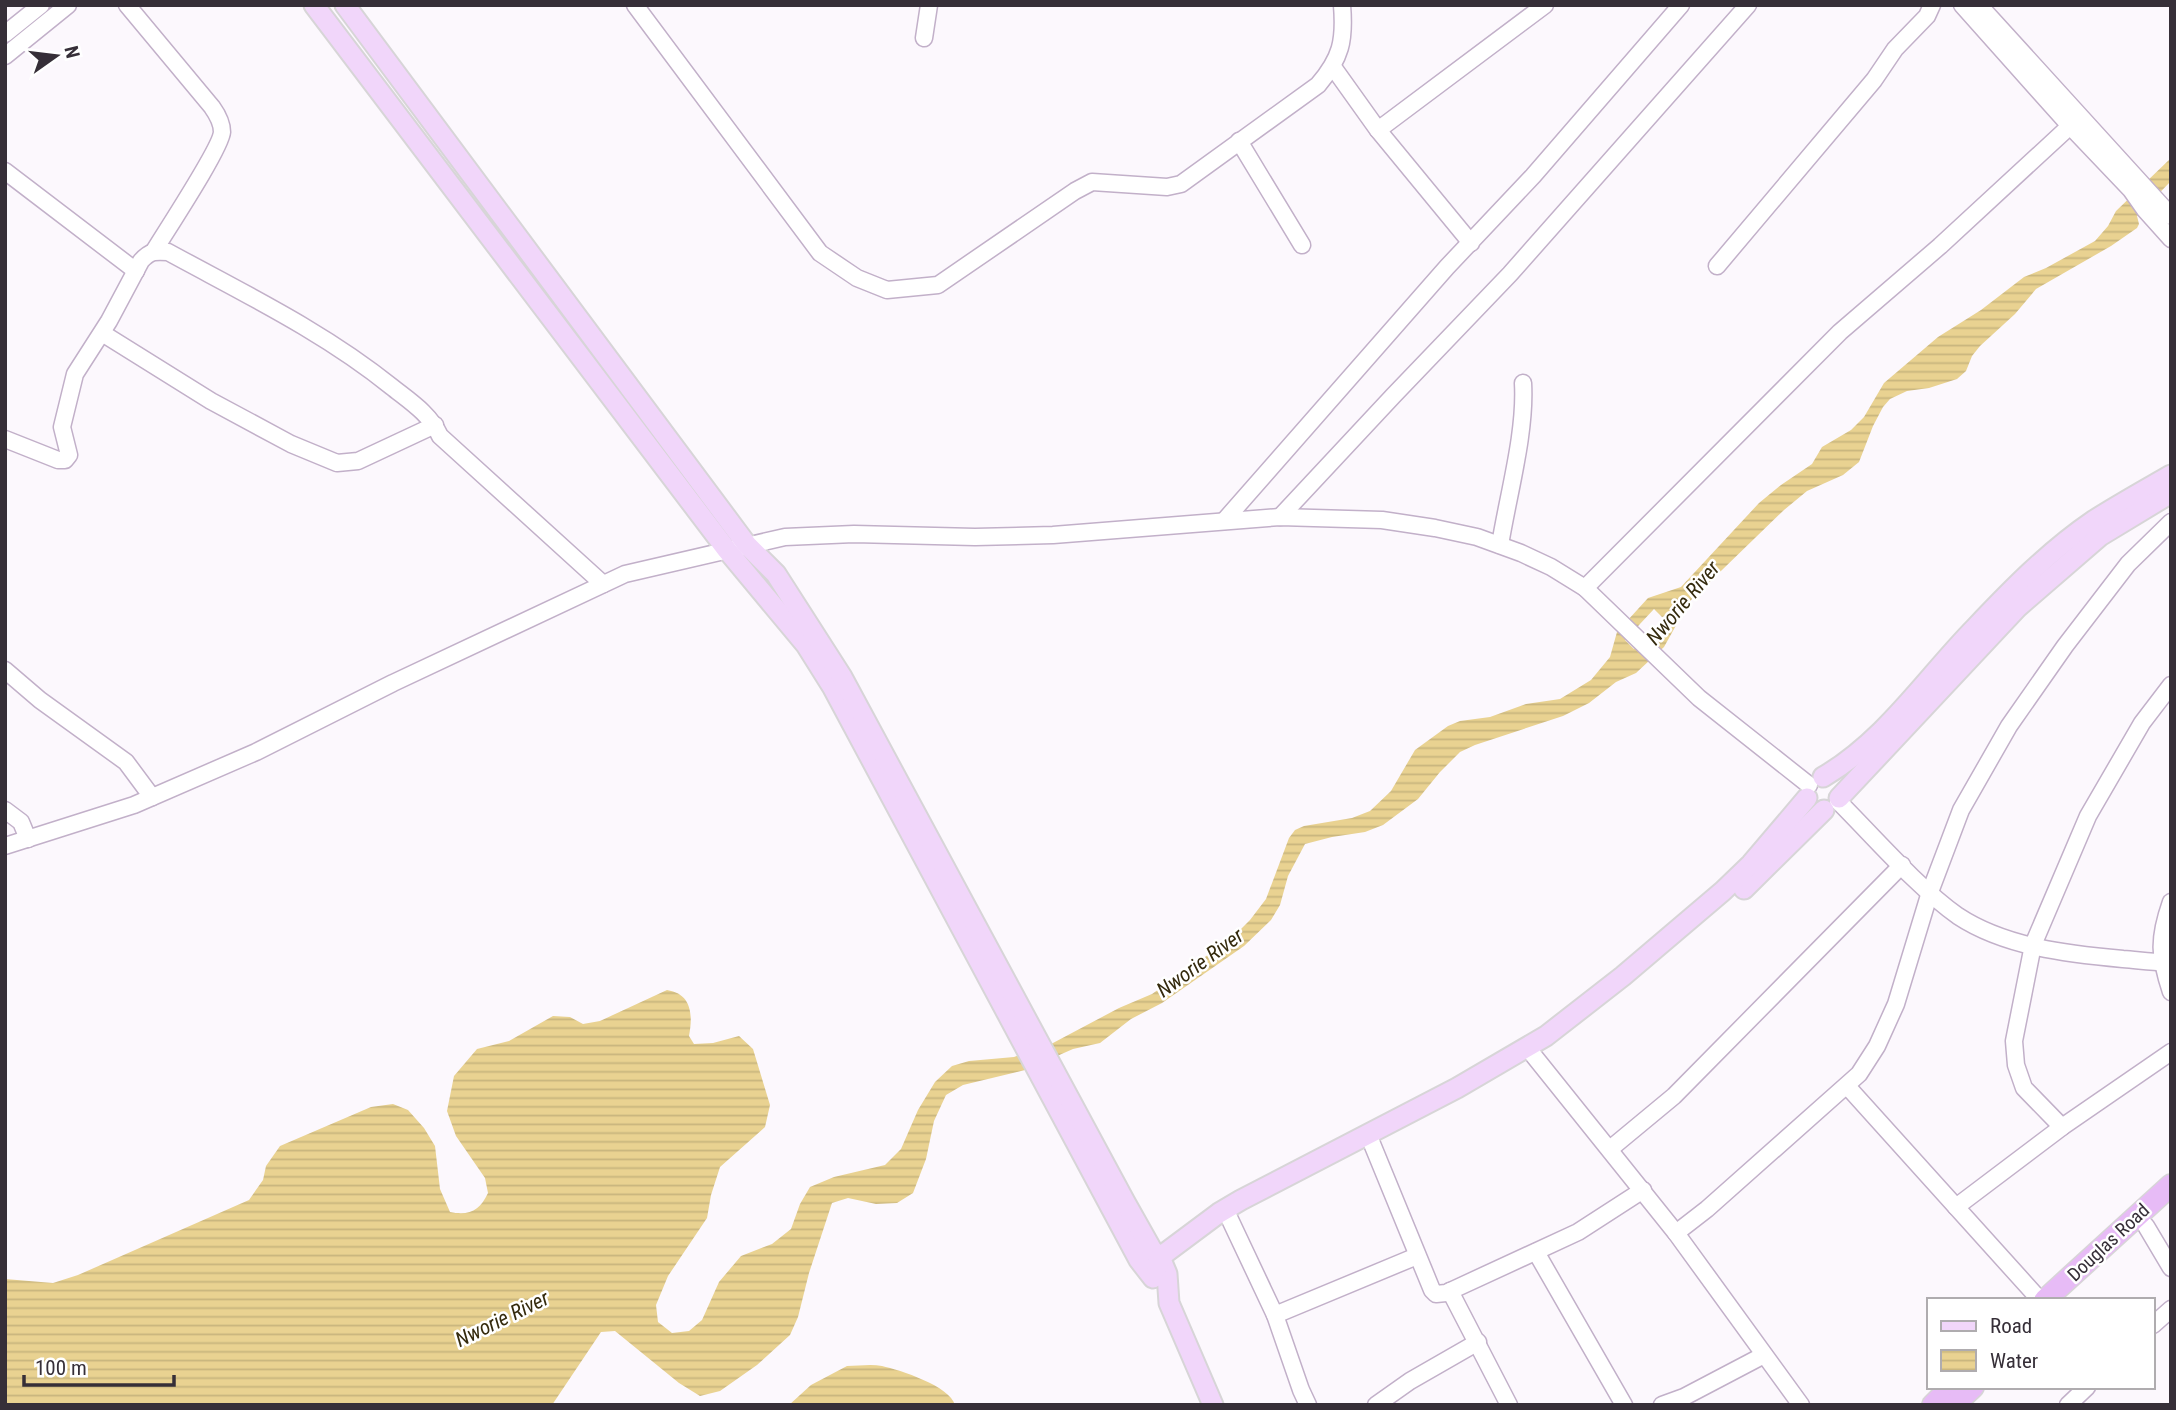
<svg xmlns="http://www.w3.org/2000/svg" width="2176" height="1410" font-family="'Roboto Condensed',sans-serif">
<defs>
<pattern id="water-rules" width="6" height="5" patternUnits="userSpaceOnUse" patternTransform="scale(1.75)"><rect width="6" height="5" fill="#e9d291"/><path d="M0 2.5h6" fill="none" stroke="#c8b57e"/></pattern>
</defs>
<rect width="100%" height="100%" fill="#fcf8fd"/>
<!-- water -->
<g fill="url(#water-rules)" fill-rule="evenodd">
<path d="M2171,158v23l-34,35 2,8 -2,4 -26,18 -75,43 -21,25 -35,32 -8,10 -6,15 -9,8 -28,9 -22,3 -17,8 -7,8 -10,19 -14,36 -16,13 -36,16 -23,19 -95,92 -25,45 -28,26 -20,9 -27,21 -26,13 -88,29 -15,7 -20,20 -22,27 -35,26 -18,7 -33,5 -27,7 -17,32 -8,29 -9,15 -27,26 -82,57 -31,16 -31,24 -27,6 -48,21 -62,15 -17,10 -12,26 -8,38 -13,34 -16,10 -21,1 -28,-6 -16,5 -23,70 -11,44 -8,18 -33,30 -37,26 -20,5 -21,-13 -64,-52 -14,1 -49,73h-547v-126l48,4 25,-8 171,-75 14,-20 3,-14 14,-20 91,-39 22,-3 15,6 16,18 11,18 5,43 10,23c20,4 30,-2 38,-19l-3,-15 -29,-42 -9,-25 7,-35 23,-27 32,-8 44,-25 17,1 13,7 17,-3 67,-31c25,4 26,25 22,46l5,8 19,-1 26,-7 14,13 17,56 -5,22 -45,40 -9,28 -4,23 -39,58 -12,29 2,17 14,11 17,-2 13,-11 17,-38 22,-26 31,-12 19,-15 9,-25 10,-17 24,-10 51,-12 16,-16 17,-39 17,-28 17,-16 17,-5 45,-4 39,-14 66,-35 33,-14 80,-56 18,-18 16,-21 23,-61 6,-8 9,-4 48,-8 18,-7 21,-20 24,-41 33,-24 12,-5 30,-4 36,-13 34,-5 31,-19 19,-23 7,-25 31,-34 33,-11 78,-84 22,-18 31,-21 10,-17 29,-17 13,-13 20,-34 54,-46 43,-27 43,-33 22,-9 49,-27 13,-15 8,-15zM1654,609l10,10 -30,30 -9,-9z"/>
<path d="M847,1366c11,0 24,-2 35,0 18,4 68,20 73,39h-166l22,-20z"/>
</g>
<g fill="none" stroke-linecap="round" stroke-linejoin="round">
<defs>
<g id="minor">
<path d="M127,5l85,102c5,7 10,15 10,25 -1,16 -56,99 -68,119"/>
<path d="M635,5l185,248 37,25 30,12 51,-5 137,-94 17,-9 75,5 14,-3 137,-99c23,-27 27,-44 24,-80"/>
<path d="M1962,5l108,121 61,64 14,20 26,29"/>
<path d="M1979,5l192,211"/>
<path d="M5,34l36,-29"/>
<path d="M924,38l5,-33"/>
<path d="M5,56l63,-51"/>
<path d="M1333,67l45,63 93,113"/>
<path d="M1378,130l167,-125"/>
<path d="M1239,141l63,104"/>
<path d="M5,171l131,100"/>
<path d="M1717,266l157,-186 21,-31 32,-33 5,-11"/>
<path d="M102,333l109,68 80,43 46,19 21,-2 77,-36"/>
<path d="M5,439l53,21h7l4,-5 -7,-28 13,-53 34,-53 32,-60c9,-10 14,-10 27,-9 77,42 156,80 224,135 19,15 38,27 48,49l163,148"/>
<path d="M1280,517l113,-121 117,-122 238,-269"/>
<path d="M1224,521l223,-254 86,-91 148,-171"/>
<path d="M1500,545c8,-50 26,-112 23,-162"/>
<path d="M1585,588l255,-256 100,-86 130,-120"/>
<path d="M5,670l35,30 86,62 26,35"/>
<path d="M1838,801c36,36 79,86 120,115 47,31 110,38 165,43 16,1 32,4 48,3"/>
<path d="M5,810l16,12 7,17"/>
<path d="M5,846l129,-41 122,-53 137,-69 232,-109 160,-37 69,-3 121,3 78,-2 227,-18 102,3 53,8 42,9 44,16 30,14 34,21 114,110 110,87"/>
<path d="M2171,902c-13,37 -12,54 0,90"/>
<path d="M1528,1047l6,9 142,177 125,172"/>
<path d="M1847,1086l193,214"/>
<path d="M2062,1127l-38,-39 -8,-23 -2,-24 19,-96 55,-129 54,-93 29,-38"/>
<path d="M1368,1134l64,156 4,4 10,-1 132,-61 65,-42"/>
<path d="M1610,1149l64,-53 228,-231"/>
<path d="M1956,1207l106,-80 109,-75"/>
<path d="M1225,1209l50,106 26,75 7,15"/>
<path d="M2146,1226l25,42"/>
<path d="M1676,1233l31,-24 152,-135 18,-28 19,-42 34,-112 31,-82 48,-84 56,-80 63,-82 43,-42"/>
<path d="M1536,1252l88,153"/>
<path d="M1450,1291l59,114"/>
<path d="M1275,1315l142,-59"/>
<path d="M2153,1325l18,-16"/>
<path d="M1376,1405l34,-24 68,-39"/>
<path d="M1662,1405l22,-8 80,-42"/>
<path d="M2068,1405l19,-18"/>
</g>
<g id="major">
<path d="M314,5l413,545 79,95 27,43 306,572 14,18"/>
<path d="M345,5l402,540 29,29 66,103 283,525 27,48 8,7 7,17 2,29 44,102"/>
<path d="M1823,777c63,-37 102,-98 152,-149 36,-38 74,-77 118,-107 25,-16 52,-31 78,-46"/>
<path d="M1839,798l179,-191 82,-71 71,-43"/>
<path d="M1744,889l80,-79"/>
<path d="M1157,1268l3,-11 59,-44 22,-13 216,-112 89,-52 77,-60 100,-85 28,-27 56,-66"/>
</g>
<g id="highway">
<path d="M2045,1300l126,-115"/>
<path d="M1933,1405l18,-18"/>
<path d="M1954,1405l19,-18"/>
</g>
</defs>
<!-- minor casing -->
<use href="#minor" stroke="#c2b0c9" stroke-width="19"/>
<!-- major casing -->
<use href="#major" stroke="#d7d5d7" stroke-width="23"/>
<!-- highway casing -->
<use href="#highway" stroke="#d7d5d7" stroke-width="24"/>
<!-- minor -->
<use href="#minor" stroke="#fff" stroke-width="16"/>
<!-- major -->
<use href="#major" stroke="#f1d6fa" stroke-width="19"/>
<!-- highway -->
<use href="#highway" stroke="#e7bbf6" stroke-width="21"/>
</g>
<g text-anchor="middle" stroke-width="5" stroke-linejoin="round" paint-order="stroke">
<!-- street labels -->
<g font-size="19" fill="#362f38" stroke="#fff">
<text transform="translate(2108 1242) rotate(-43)" y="7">Douglas Road</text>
</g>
<!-- water labels -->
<g font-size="21" font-style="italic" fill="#352b0e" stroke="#fff">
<text transform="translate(1683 603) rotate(-50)" y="7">Nworie River</text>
<text transform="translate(1200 963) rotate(-36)" y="7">Nworie River</text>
<text transform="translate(502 1319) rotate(-26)" y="7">Nworie River</text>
</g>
</g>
<!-- border -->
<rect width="2176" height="1410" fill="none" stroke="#362f38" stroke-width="14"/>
<!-- legend -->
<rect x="1927" y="1298" width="228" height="91" fill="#ffffff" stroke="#afacaf" stroke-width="2"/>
<rect x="1941" y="1321" width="35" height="10" fill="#f1d6fa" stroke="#afacaf" stroke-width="2"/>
<text x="1990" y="1333" font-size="21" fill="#362f38">Road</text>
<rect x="1941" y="1350" width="35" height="21" fill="url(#water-rules)" stroke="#afacaf" stroke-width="2"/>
<text x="1990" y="1368" font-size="21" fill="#362f38">Water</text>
<!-- north arrow -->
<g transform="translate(56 56) rotate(76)" stroke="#ffffff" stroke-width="5" paint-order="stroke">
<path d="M0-5L12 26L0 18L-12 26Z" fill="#362f38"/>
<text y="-10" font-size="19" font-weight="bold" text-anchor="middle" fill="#362f38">N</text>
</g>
<!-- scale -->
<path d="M24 1375v10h150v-10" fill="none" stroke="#362f38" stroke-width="3.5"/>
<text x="35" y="1375" font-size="21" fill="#362f38" stroke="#ffffff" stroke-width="5" paint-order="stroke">100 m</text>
</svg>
